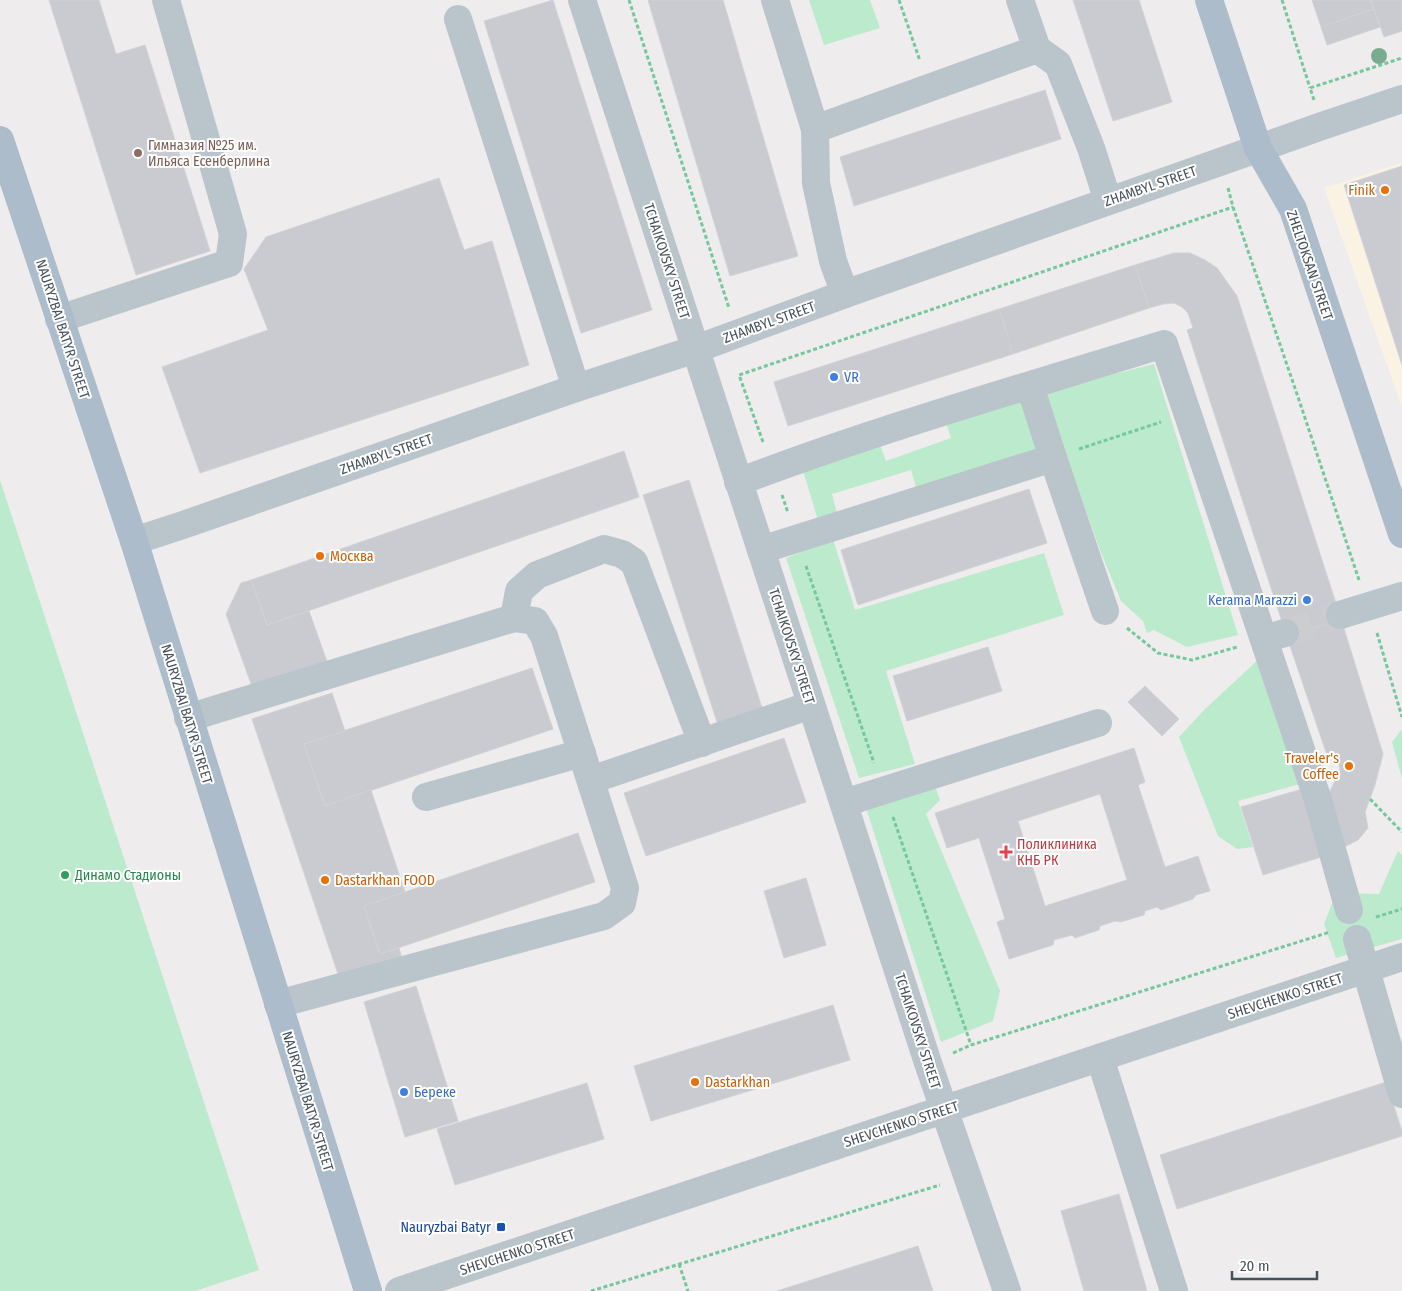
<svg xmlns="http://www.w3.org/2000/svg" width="1402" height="1291" font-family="'Fira Sans Condensed',sans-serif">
<rect width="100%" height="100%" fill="#eeecec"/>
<!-- commercial -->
<path fill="#faf3e4" d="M1402,163v244l-78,-219z"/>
<!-- green -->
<g fill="#bbebcc">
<path d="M809,0h61l10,28 -56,17z"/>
<path d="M1154,364l84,271 -51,12 -33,-17 -7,3 -4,-12 -22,-20 -21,-51 -57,-158z"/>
<path d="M1028,393l18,62 -128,39 -7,-24 -79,24 7,27 -19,6 -19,-63 77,-25 8,22 65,-23 -7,-22z"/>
<path d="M0,480l259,790 -64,21h-195z"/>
<path d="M833,539l22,71 189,-57 20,62 -178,56 29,93 -56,14 -73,-220z"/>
<path d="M1259,659l45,124 -66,18 15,46 -16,2 -19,-13 -39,-99 26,-28z"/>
<path d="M1402,729v50l-10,-37z"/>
<path d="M934,783l6,17 -14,14 74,177 -7,30 -52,21 -75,-234z"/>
<path d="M1398,851l4,4v84l-66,19 -12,-34 12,-31 43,1z"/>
</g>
<!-- building -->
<g fill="#c9cbd1" stroke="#d0d2d7" fill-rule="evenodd">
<path d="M49,0h50l17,54 29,-9 65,206 -74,24z"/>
<path d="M553,0l99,310 -71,23 -97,-312z"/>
<path d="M648,0h75l75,256 -68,20z"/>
<path d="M1073,0h66l33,102 -59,19z"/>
<path d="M1312,0h59l3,9 -53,18z"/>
<path d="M1371,0h31v31l-18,6z"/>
<path d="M1374,9l6,18 -53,18 -6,-18z"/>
<path d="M1045,90l16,49 -207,67 -14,-49z"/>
<path d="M1402,166v199l-58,-180z"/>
<path d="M439,178l25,72 28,-9 37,124 -329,108 -38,-106 106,-37 -24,-61 22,-32z"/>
<path d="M1174,253h16l15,7 12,8 20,28 104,323 -54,18 -100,-307 6,-2 -5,-15 -6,-6 -8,-4 -11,1 -14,4 -14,-43z"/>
<path d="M1135,265l14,43 -136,46 -14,-45z"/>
<path d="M999,309l14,45 -225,72 -14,-44z"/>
<path d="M624,451l15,46 -372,128 -16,-45z"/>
<path d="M689,480l74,231 -45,14 -75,-230z"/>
<path d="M1029,489l18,54 -189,62 -17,-55z"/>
<path d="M251,580l16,45 42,-14 21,59 -75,25 -29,-81 15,-31z"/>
<path d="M1341,619l42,135 -8,31 -10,27 3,16 -10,12 -30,15 -65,20 -22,-68 68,-20 13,12 8,-8 10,-20 -2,-15 -10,2 -41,-121z"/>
<path d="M988,647l14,44 -95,30 -14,-45z"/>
<path d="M532,668l21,61 -228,77 -21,-62z"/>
<path d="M1145,686l34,33 -17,17 -34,-34z"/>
<path d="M332,693l13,38 -41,13 21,62 46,-16 34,102 -41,14 16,48 19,-6 4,14 -62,21 -89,-264z"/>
<path d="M784,738l22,64 -160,54 -22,-63z"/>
<path d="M1134,748l11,34 -7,3 27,82 33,-11 12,35 -14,4 -3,4 -32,11 -4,-3 -12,4 -1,4 -24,7 -5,-1 -15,5 -1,4 -24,8 -3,-3 -18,5 -1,5 -44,14 -12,-37 8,-3 -26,-81 -32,10 -12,-35zM1100,794l27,86 -82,26 -27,-85z"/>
<path d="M578,833l17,49 -215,72 -16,-48z"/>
<path d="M806,878l20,67 -42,13 -20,-67z"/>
<path d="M416,986l42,135 -53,16 -41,-135z"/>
<path d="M833,1005l17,55 -199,61 -17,-55z"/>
<path d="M1386,1082l16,49v5l-225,73 -17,-54z"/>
<path d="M587,1083l17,56 -149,46 -18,-56z"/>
<path d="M1119,1194l28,97h-63l-23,-80z"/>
<path d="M918,1246l15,45h-156z"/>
</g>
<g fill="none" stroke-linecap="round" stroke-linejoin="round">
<!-- minor-tunnel -->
<path stroke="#cccdce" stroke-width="28" stroke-dasharray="28 14" stroke-linecap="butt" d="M1285,633l55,-18"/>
<!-- path -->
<g stroke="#75c79c" stroke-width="3" stroke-dasharray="4 2.5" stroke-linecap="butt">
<path d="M629,0l100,308"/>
<path d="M899,0l21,61"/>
<path d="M1282,0l28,88"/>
<path d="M1314,100l-4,-12 92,-30"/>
<path d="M1228,188l5,19 65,190 61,183"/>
<path d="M763,442l-24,-67 494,-168"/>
<path d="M1079,449l82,-27"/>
<path d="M782,495l6,18"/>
<path d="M806,566l68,197"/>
<path d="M1127,628l31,25 34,7 45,-13"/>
<path d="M1377,633l25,84"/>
<path d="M1370,799l32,33"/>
<path d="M893,817l78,228"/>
<path d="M1376,917l26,-8"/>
<path d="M953,1053l18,-8 359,-113"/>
<path d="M679,1264l9,27"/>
<path d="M591,1291l349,-106"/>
</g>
<!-- minor -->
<g stroke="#bac4cb" stroke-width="28">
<path d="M582,0l346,1063 79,228"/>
<path d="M775,0l40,129 222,-80"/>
<path d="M1020,0l17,49 21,15 33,84 17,53"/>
<path d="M458,19l118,369"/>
<path d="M815,129l1,54 17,78 12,33"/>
<path d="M59,319l170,-56 4,-29 -67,-234"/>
<path d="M1053,458l52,153"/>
<path d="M738,482c140,-53 284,-94 426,-138l154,456 31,110"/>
<path d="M134,541l49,-16 393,-137 120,-39 149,-55 477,-168 80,-27"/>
<path d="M761,550l292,-92 -23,-72"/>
<path d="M1340,615l62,-19"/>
<path d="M514,618l5,-27 18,-16 67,-26 18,5 12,8 68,181"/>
<path d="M1264,639l21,-6"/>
<path d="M188,718l326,-100 21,3 9,15 81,252 -3,15 -18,13 -326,88"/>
<path d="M591,780l220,-75"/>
<path d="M426,797l156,-44"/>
<path d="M844,803l254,-80"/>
<path d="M1357,939l45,155"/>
<path d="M1100,1058l74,233"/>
<path d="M399,1291l1003,-334"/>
</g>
<!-- major -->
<g stroke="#acbcca" stroke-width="28">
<path d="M1209,0l49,148 35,61 109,325"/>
<path d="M0,140l134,401 234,750"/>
</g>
</g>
<!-- trees -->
<circle fill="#79ab90" cx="1379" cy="56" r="8"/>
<!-- markers -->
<circle fill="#8d6e63" stroke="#fff" stroke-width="2" cx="138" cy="153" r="5"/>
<g fill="#e8710a" stroke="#fff" stroke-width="2">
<circle cx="1385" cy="190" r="5"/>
<circle cx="320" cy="556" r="5"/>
<circle cx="1349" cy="766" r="5"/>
<circle cx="325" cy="880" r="5"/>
<circle cx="695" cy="1082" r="5"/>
</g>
<g fill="#3f7fe0" stroke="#fff" stroke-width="2">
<circle cx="834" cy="377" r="5"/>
<circle cx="1307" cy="600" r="5"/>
<circle cx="404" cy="1092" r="5"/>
</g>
<path fill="#e0444e" stroke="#fff" stroke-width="2" d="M1003.5 844.5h5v5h5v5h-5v5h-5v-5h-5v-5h5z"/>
<circle fill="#2e9e5b" stroke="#fff" stroke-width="2" cx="65" cy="875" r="5"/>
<rect fill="#1a4fb4" stroke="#fff" stroke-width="2" x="496" y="1222" width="10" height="10" rx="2.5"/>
<g text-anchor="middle" stroke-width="4" stroke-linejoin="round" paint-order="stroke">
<!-- education labels -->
<g font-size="14" fill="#785e54" stroke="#fff" text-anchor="start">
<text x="148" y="150">Гимназия №25 им.<tspan x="148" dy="16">Ильяса Есенберлина</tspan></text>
</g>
<!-- street labels -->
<g font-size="14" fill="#455058" stroke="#fff">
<text transform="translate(1150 186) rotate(-19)" y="5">ZHAMBYL STREET</text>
<text transform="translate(667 261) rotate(72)" y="5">TCHAIKOVSKY STREET</text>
<text transform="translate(1310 265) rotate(71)" y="5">ZHELTOKSAN STREET</text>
<text transform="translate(769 322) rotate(-20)" y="5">ZHAMBYL STREET</text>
<text transform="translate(63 329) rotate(72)" y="5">NAURYZBAI BATYR STREET</text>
<text transform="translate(386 454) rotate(-19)" y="5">ZHAMBYL STREET</text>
<text transform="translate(792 646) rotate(72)" y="5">TCHAIKOVSKY STREET</text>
<text transform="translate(187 714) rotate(73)" y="5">NAURYZBAI BATYR STREET</text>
<text transform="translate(1285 996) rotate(-18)" y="5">SHEVCHENKO STREET</text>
<text transform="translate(918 1031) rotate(72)" y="5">TCHAIKOVSKY STREET</text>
<text transform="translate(308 1101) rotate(73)" y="5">NAURYZBAI BATYR STREET</text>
<text transform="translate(901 1124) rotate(-18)" y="5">SHEVCHENKO STREET</text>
<text transform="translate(517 1252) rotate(-18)" y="5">SHEVCHENKO STREET</text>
</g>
<!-- food labels -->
<g font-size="14" fill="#c56008" stroke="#fff" text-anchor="start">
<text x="1375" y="195" text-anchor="end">Finik</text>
<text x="330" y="561">Москва</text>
<text x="1339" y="763" text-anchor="end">Traveler's<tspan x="1339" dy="16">Coffee</tspan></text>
<text x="335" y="885">Dastarkhan FOOD</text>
<text x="705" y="1087">Dastarkhan</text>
</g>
<!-- shop labels -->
<g font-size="14" fill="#366cbe" stroke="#fff" text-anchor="start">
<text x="844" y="382">VR</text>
<text x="1297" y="605" text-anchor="end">Kerama Marazzi</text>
<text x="414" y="1097">Береке</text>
</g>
<!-- health labels -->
<g font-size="14" fill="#be3a42" stroke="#fff" text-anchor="start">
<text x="1017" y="849">Поликлиника<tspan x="1017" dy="16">КНБ РК</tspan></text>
</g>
<!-- leisure labels -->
<g font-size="14" fill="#27864d" stroke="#fff" text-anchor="start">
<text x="75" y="880">Динамо Стадионы</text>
</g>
<!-- transit labels -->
<g font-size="14" fill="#164399" stroke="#fff" text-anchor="end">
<text x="491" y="1232">Nauryzbai Batyr</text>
</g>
</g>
<!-- scale -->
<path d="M1232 1271v8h85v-8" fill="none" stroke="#455058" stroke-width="2.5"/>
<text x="1240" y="1271" font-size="15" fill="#455058" stroke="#ffffff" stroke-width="4" paint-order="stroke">20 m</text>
</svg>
